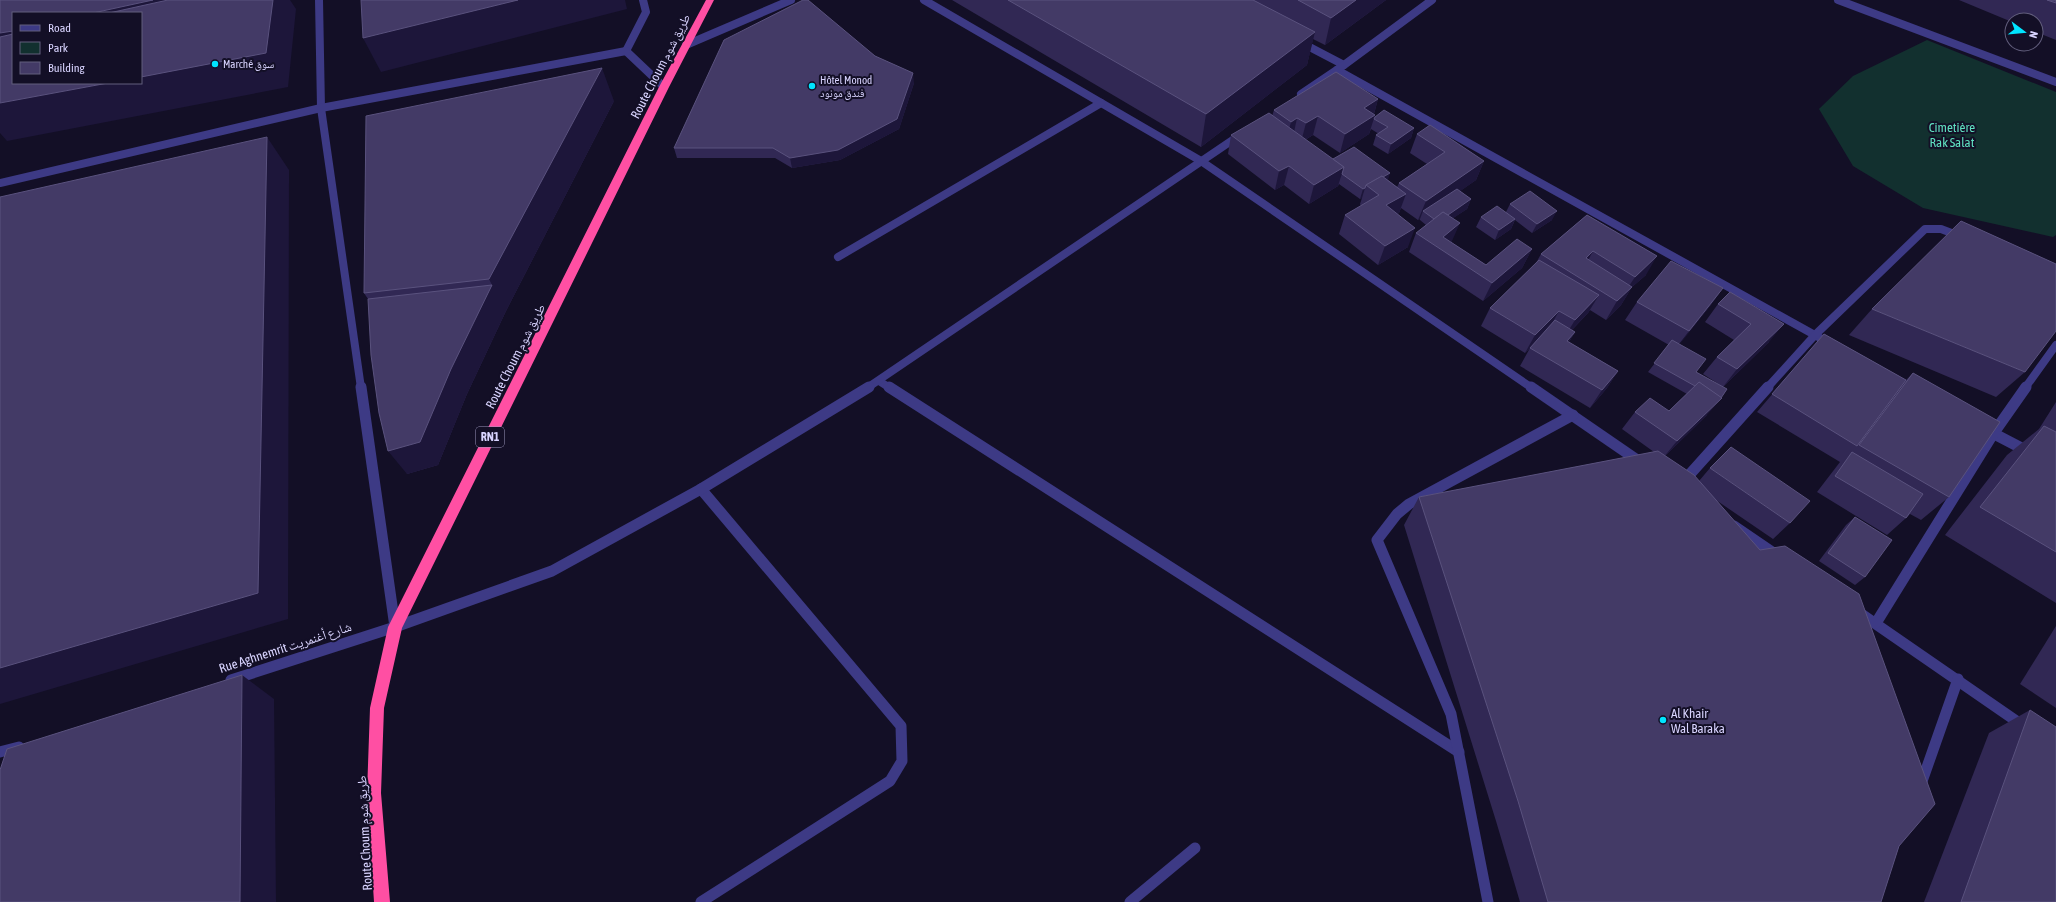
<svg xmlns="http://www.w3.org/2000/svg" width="2056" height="902" font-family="'Asap Condensed','Noto Naskh Arabic',sans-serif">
<rect width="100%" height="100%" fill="#130f26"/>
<!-- green -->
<path fill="#12302f" d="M1927,40l129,52v143l-3,2 -130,-29 -70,-42 -34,-57 34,-33z"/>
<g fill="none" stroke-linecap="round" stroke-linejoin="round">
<!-- street-far1 -->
<g stroke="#3d3a85" stroke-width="8">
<path d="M319,0l2,108 40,280"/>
<path d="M643,0l3,12 -20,39 38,36"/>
<path d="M924,0l277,161 331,227"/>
<path d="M1838,0l218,82"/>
<path d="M1300,42l44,23"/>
<path d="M686,45l105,-45"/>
<path d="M1337,70l494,274"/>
<path d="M1301,94l43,-29 88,-65"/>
<path d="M0,183l321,-75 305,-57"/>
<path d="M838,257l263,-154"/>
<path d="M879,381l11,7"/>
<path d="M867,388l373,-253"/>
<path d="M1767,388l48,-53 110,-106h16l21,8"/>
<path d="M2025,388l31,-43"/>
</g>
<!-- street -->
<g stroke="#3d3a85" stroke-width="11">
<path d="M361,387l34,240"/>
<path d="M889,387l570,365"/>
<path d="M1531,387l112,77"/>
<path d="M1981,427l48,25"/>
<path d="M1682,483l86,-96"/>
<path d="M701,489l200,237 1,35 -12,20 -189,121"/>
<path d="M1734,526l44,30"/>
<path d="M1857,611l168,116"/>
<path d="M1876,623l117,-189 33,-47"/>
<path d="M231,680l164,-53 157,-56 149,-82 168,-102"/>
<path d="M0,752l19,-5"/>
<path d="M1920,787l38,-108"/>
<path d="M1130,902l65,-54"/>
<path d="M1488,902l-37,-188 -74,-174 20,-26 12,-10 164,-89"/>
</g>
<!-- highway -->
<path fill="#ff4fa3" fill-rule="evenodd" d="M706,0h8l-45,87 -267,541 -18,80 -3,85 9,109h-16l-7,-109 3,-85 18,-81 271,-540z"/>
</g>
<!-- wall -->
<g fill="#312854">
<path d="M952,0h434l-61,45 -12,-6 -6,26 -106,82z"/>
<path d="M1959,0h97v40l-20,-8v-12h-24v2z"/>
<path d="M875,56l39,27 -15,46 -59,31 -48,8 -17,-10h-98l-3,-10z"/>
<path d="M1378,99l-4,15 1,3 39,11 -3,10 -23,16 -15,-9 3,-10 3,-1 -8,-5 -2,5 -29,19 -27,-18 -8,5 28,19 55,21 9,7 2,-4 28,-19 -17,-11 7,-19 67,27 -8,19 -16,11 11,8 -4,10 -14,9 -1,23 -1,1 35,23 46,-16 -10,19 -39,33 -74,-49 7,-19 10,-8 -6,-5v-1l-2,1 -17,-12 -2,5 -2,1 11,33 -30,18 -39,-31 6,-19 16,-9 -1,-2 2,-6 -2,1 -21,-15 -1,2 -29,18 -25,-19 -9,5 -47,-36 3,-19 41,-19 2,-6z"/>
<path d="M614,101l-108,210 -39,83 -29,71 -31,9 -39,-175 -4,-6z"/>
<path d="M1510,204l42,16 -20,13 -17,-13 -4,9 -16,11 -19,-13 5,-10 25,-5z"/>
<path d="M1587,215l59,60 -14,12 -11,18 -15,15 -16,-10 -2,3 -16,17 3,2 -6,10 49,29 -11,17 -17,20 -70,-42 10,-18 -5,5 -44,-27 9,-18 46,-45 5,-9z"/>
<path d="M1723,288l-13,18 -31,38 17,28 11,43 -42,41 34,25 11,-13 80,55 -17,16 -60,-41 186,348 -18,56h-361l-24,-81 -92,-296 15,-28 235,-45 -32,-23 13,-17 34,-1 18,-17 -39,-22 21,-27 -44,-25 12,-18z"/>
<path d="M1730,292l39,50 -46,45 -20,-13 14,-17 17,-17 -29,-18 13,-18z"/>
<path d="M1872,309l153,63 -29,25 -147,-62z"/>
<path d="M1824,334l82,46 7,-7 36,124 -28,23 -11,-6 -4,4 -19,17 -70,-43 23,-30 -83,-50z"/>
<path d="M2056,402v201l-111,-68 62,-80 32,-26z"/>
<path d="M1855,517l10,60 -10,8 -36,-24 27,-36z"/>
<path d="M2056,626v82l-36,-24z"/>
<path d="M2030,710l26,192h-132l65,-169z"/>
</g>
<!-- shaded-wall -->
<g fill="#1d163a">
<path d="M153,0h137l6,9 -8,78 -281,54 -7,-8v-30l108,-20h33v-70h-48z"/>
<path d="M518,0h107l2,9 -246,63 -18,-34z"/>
<path d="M1356,0h30l-61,45 6,-27z"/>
<path d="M13,31v27l-13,-15v-10z"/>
<path d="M1315,32l-8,33 -106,82 5,-33z"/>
<path d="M602,68l12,33 -108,210 -39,83 -29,71 -31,9 -19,-23 63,-82 41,-84 -3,-6z"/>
<path d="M913,73l1,10 -15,46 -59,31 -48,8 -2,-10z"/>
<path d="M1378,99l-5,18 2,-2 -6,19 -29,19 5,-19 19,-26z"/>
<path d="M1318,116l-5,19 -12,7 5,-19z"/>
<path d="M1297,118l-4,19 -7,4 5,-19z"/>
<path d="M1414,128l-3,10 -23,16 3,-10z"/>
<path d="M267,137l22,33 -1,449 -288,85v-36z"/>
<path d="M1484,161l-8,19 -48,34 -5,-3 -3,8 -2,1 8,-19z"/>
<path d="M1289,166l-5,19 -9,5 4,-19z"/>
<path d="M1344,167l-6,19 -29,18 5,-19z"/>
<path d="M1390,173l-3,10 -20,4z"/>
<path d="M1365,188l-3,10 -2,1 3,-10z"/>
<path d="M1406,194l-7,19 -19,11 6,-19z"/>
<path d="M1471,199l-4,10 -33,22 4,-10z"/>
<path d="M1557,211l-5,9 -20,13 5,-9z"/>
<path d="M1515,219l-4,10 -16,11 4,-10z"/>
<path d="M1460,223l-8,18 -10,9 1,-13z"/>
<path d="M1415,228l-7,19 -30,18 7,-19z"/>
<path d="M1532,249l-10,19 -39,33 9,-18z"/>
<path d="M1593,251l-10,19 3,-12z"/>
<path d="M1657,256l-11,19 -14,12 -11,18 -15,15 11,-19 6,-6 12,-18z"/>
<path d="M1723,288l-13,18 -34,43 13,-18z"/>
<path d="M1599,295l-11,18 -24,25 11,-18z"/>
<path d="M1559,311l-10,18 -24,24 10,-18z"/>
<path d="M1784,324l-15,18 -46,45 14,-18z"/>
<path d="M1575,332l-11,18 3,-9z"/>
<path d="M1618,371l-11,17 -17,20 12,-18z"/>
<path d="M1722,398l-15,17 -44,43 14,-17z"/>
<path d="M242,675l32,24 2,203h-36z"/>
</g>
<!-- building -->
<g fill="#433a66" stroke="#5a527e">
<path d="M0,0h153l-60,13h-80v18l-13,2z"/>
<path d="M168,0h105l-7,53 -125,24v-64h-32z"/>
<path d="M361,0h157l-155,38z"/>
<path d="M803,0h5l67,56 38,17 -16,46 -59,31 -48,8 -17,-10h-99l50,-108z"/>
<path d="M1008,0h245l62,32 -109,82z"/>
<path d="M1298,0h58l-25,18z"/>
<path d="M2047,0h9v3z"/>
<path d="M13,34v49h95l-108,20v-66z"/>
<path d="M602,68l-113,211 -125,14 2,-177z"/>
<path d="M1336,72l42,27 -14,9 11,7 -30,19 -27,-18 -12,7 -9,-5 -6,4 -17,-12z"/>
<path d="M1384,110l30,18 -23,16 -15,-9 12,-8 -14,-8 1,-2z"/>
<path d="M1269,113l75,54 -30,18 -25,-19 -10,5 -48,-36z"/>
<path d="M1430,125l54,36 -58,40 -27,-18 46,-31 -28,-18z"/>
<path d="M267,137l-9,456 -258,75v-471z"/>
<path d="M1354,147l36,26 -7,4 -1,-1 -16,9 -1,3 -2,1 -21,-15 2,-7 -11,-8z"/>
<path d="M1382,176l24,18 -20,11 29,23 -30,18 -40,-31 34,-20 -13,-10z"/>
<path d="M1457,189l14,10 -23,16 -5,-3 -9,7 -11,-8z"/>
<path d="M1530,191l27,20 -20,13 -27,-20z"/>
<path d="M1497,206l18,13 -16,11 -18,-13z"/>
<path d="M1443,212l17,11 -17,14 43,28 31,-26 15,10 -40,34 -76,-50z"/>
<path d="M1587,215l70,41 -22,21 -42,-26 -7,7 46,29 -15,14 -76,-47z"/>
<path d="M1961,221l95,43v67l-31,41 -153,-63z"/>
<path d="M1539,260l60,35 -24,25 -16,-9 -24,24 -45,-27z"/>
<path d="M1671,261l52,27 -34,43 -52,-29z"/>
<path d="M492,285l-41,84 -31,73 -32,9 -9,-38 -8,-58 -3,-56z"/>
<path d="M1730,292l54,32 -47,45 -20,-12 34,-33 -33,-20z"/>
<path d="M1555,320l20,12 -8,9 51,30 -16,19 -72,-42z"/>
<path d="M1824,334l82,46 -49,66 -85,-52z"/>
<path d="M1672,340l34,19 -10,13 31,17 -6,9 -22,-16 -4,4 -41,-23z"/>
<path d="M1913,373l87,49 -51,75 -90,-52z"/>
<path d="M1699,382l23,16 -45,43 -42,-29 15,-14 19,13z"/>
<path d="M2044,426l12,6v120l-76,-45z"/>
<path d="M1731,447l79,54 -20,22 -80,-55z"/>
<path d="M1658,451l36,24 66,75 25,-4 74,48 76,210 -36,42 -18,56h-333l-30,-101 -99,-304z"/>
<path d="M1852,452l71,42 -17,24 -71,-42z"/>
<path d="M1855,517l37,23 -27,37 -37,-24z"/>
<path d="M242,675l-2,227h-240v-132l7,-21z"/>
<path d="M2030,710l26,17v175h-95z"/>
</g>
<!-- markers -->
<g fill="#00e5ff" stroke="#130f26" stroke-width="1.5">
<circle cx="215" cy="64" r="4"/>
<circle cx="812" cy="86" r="4"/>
<circle cx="1663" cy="720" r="4"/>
</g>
<g text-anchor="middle" stroke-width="4" stroke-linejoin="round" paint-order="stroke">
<!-- far-poi labels -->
<g font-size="11" fill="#d9d4ff" stroke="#130f26" text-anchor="start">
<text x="223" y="68">Marché سوق</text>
<text x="820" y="84">Hôtel Monod<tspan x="820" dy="13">فندق مونود</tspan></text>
</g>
<!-- shield labels -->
<rect fill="#130f26" stroke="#9e99be" stroke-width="1" x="476" y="427" width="28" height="20" rx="3"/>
<g font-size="12" font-weight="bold" fill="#d9d4ff">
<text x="490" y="441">RN1</text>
</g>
<!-- street labels -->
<g font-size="13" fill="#d9d4ff" stroke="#130f26">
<text transform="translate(660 66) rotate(-63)" y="5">Route Choum طريق شوم</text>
<text transform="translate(515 356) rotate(-63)" y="5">Route Choum طريق شوم</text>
<text transform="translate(285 647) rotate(-18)" y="5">Rue Aghnemrit شارع أغنمريت</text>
<text transform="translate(364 833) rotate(-93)" y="5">Route Choum طريق شوم</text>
</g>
<!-- park labels -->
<g font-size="13" fill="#5fe0c0" stroke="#130f26">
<text x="1952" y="132">Cimetière<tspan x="1952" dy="15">Rak Salat</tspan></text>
</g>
<!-- poi labels -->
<g font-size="13" fill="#d9d4ff" stroke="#130f26" text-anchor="start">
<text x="1671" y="718">Al Khair<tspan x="1671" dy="15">Wal Baraka</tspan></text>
</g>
</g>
<!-- legend -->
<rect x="12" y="12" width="130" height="72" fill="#130f26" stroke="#625e7d"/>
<rect x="20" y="25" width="20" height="6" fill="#3d3a85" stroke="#625e7d"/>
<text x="48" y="32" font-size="12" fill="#d9d4ff">Road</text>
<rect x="20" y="42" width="20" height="12" fill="#12302f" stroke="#625e7d"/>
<text x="48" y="52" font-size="12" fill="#d9d4ff">Park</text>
<rect x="20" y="62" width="20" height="12" fill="#433a66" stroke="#625e7d"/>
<text x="48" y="72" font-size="12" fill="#d9d4ff">Building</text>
<!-- north arrow -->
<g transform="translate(2024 32) rotate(106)"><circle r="19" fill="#130f26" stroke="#625e7d"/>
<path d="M0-3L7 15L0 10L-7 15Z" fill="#00e5ff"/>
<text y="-6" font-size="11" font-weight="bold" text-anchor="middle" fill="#d9d4ff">N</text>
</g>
</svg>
